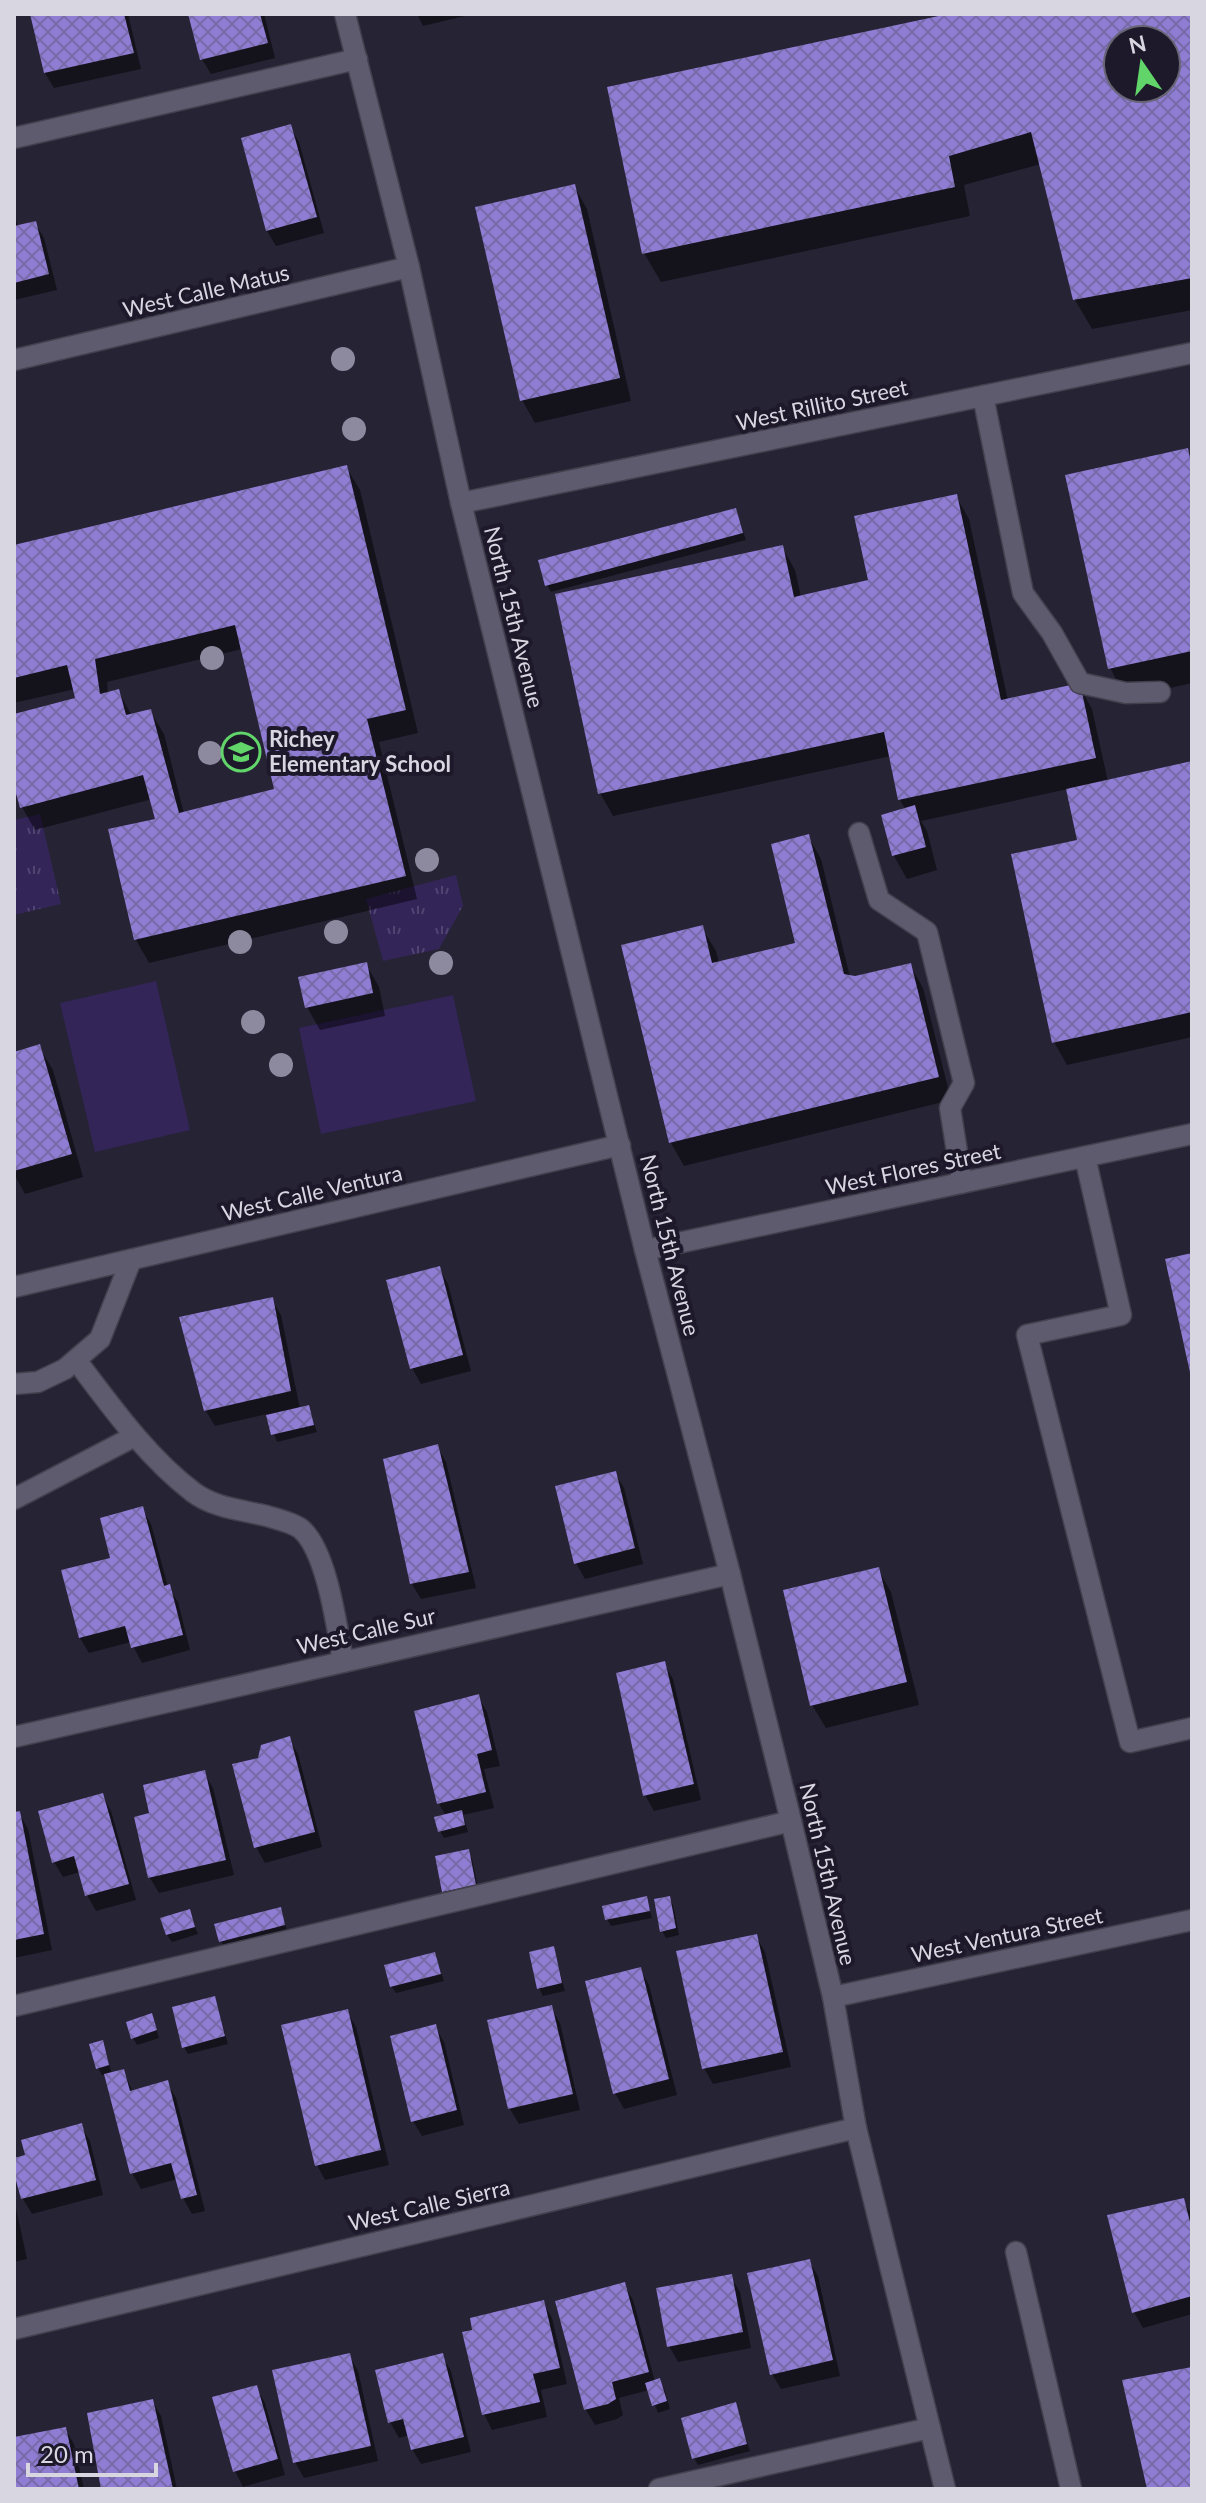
<svg xmlns="http://www.w3.org/2000/svg" width="1206" height="2503" font-family="Lato,sans-serif">
<defs>
<pattern id="park-tufts" width="24" height="20" patternUnits="userSpaceOnUse" patternTransform="scale(2)"><rect width="24" height="20" fill="#332558"/><path d="M3 7l-1-3M5 7V3M7 7l1-3M15 17l-1-3M17 17v-4M19 17l1-3" fill="none" stroke="#504470"/></pattern>
<pattern id="building-cross-hatch" width="8" height="8" patternUnits="userSpaceOnUse" patternTransform="scale(2)"><rect width="8" height="8" fill="#8f7cd3"/><path d="M0 0l8 8M0 8l8-8" fill="none" stroke="#776aa8"/></pattern>
</defs>
<rect width="100%" height="100%" fill="#262334"/>
<!-- park -->
<g fill="url(#park-tufts)">
<path d="M40,814l21,90 -47,11v-95z"/>
<path d="M456,875l7,31 -24,43 -56,12 -17,-62z"/>
</g>
<!-- pitch -->
<g fill="#332558">
<path d="M156,981l34,149 -95,22 -35,-149z"/>
<path d="M453,995l23,106 -155,33 -22,-106z"/>
</g>
<!-- shadow -->
<g fill="#0007" fill-rule="evenodd">
<path d="M32,14h96l13,55 -87,19 -9,-15z"/>
<path d="M190,14h74l11,44 -64,16 -9,-15z"/>
<path d="M417,14h56l-50,12z"/>
<path d="M956,14h236v296l-100,19 -17,-29 -34,-136 -77,21 6,31 -309,66 -17,-29zM1118,40h48v48h-48z"/>
<path d="M290,127l9,15 25,91 -48,13 -9,-15 -24,-92z"/>
<path d="M574,186l13,23 44,192 -96,22 -13,-23z"/>
<path d="M14,212l4,15 17,-4 9,15 13,52 -43,10z"/>
<path d="M1187,450l5,9v224l-66,15 -16,-30z"/>
<path d="M346,467l14,23 58,243 -39,9 38,157 -268,64 -13,-23 -26,-109 47,-10 -5,-22 -117,31 -13,-23 -8,-29v-62l64,-17 -3,-10 -61,14v-156zM242,649l35,142 -93,23 -20,-80 -14,-23 -19,3 -13,-23 -10,3 -1,-12z"/>
<path d="M956,496l13,23 39,182 71,-15 13,23 16,73 84,-19v274l-125,28 -13,-23 25,-201 -11,-52 -147,32 6,10 10,39 -30,9 -13,-23 -11,-40 23,-6 -6,-10 -9,-44 -278,60 -13,-23 182,-246 13,23 6,27 69,-15z"/>
<path d="M735,510l11,30 -195,52 -4,-7z"/>
<path d="M808,836l13,23 29,118 60,-12 13,23 28,112 -267,66 -13,-23 -48,-196 79,-19 14,23 3,12 78,-19z"/>
<path d="M366,964l13,23 6,29 -65,14 -13,-23z"/>
<path d="M39,1047l14,23 30,107 -58,17 -11,-20v-120z"/>
<path d="M439,1268l9,16 23,87 -50,13 -9,-16z"/>
<path d="M272,1300l9,15 19,94 8,-2 9,25 -40,10 -10,-28 -52,12 -9,-15 -24,-93z"/>
<path d="M437,1446l9,16 30,126 -55,11 -9,-15 -27,-124z"/>
<path d="M615,1473l9,15 19,76 -58,15 -9,-16z"/>
<path d="M142,1509l9,15 17,63 10,15 12,48 -48,13 -11,-21 -42,11 -9,-15 32,-79z"/>
<path d="M878,1569l13,23 28,113 -93,23 -14,-23z"/>
<path d="M664,1664l9,15 28,121 -47,11 -9,-16z"/>
<path d="M478,1697l9,15 13,54 -16,3 10,39 -31,7 5,17 -24,6 -4,-7 6,-15 -7,-12 -22,-92z"/>
<path d="M289,1739l9,15 24,93 -57,16 -9,-16z"/>
<path d="M204,1773l9,15 21,87 -75,18 -9,-15 -14,-60 16,-3z"/>
<path d="M102,1795l9,16 25,89 -40,11 -9,-16 -7,-23 -17,5 -9,-15z"/>
<path d="M19,1813l9,16 24,121 -38,8v-144z"/>
<path d="M468,1852l4,7 7,34 -31,5 -4,-7z"/>
<path d="M669,1898l4,7 6,30 -13,3 -4,-7z"/>
<path d="M646,1899l6,19 -41,8 -4,-7z"/>
<path d="M280,1910l8,23 -63,15 -4,-7z"/>
<path d="M189,1912l9,22 -26,8 -5,-7z"/>
<path d="M756,1936l9,16 26,115 -78,17 -9,-16z"/>
<path d="M553,1948l12,43 -22,5 -4,-8z"/>
<path d="M434,1954l10,27 -48,12 -5,-7z"/>
<path d="M640,1969l9,16 28,110 -53,14 -9,-16z"/>
<path d="M215,1998l13,46 -40,10 -4,-7z"/>
<path d="M551,2007l9,16 20,87 -61,14 -9,-15 -20,-88z"/>
<path d="M347,2012l9,15 33,138 -64,15 -8,-15z"/>
<path d="M155,2023l4,15 -22,7 -4,-7z"/>
<path d="M435,2026l9,16 20,83 -42,11 -9,-15z"/>
<path d="M102,2042l10,32 11,-3 10,21 34,-9 9,15 29,113 -13,3 -9,-16 -5,-19 -37,10 -9,-16 -26,-99 -4,1 -4,-7z"/>
<path d="M81,2126l9,15 13,54 -71,19 -9,-15 -9,-39 14,-4z"/>
<path d="M14,2199l13,60 -13,3z"/>
<path d="M1183,2201l9,14v99l-49,14 -9,-16z"/>
<path d="M809,2261l9,15 22,100 -59,13 -9,-15z"/>
<path d="M731,2277l9,15 11,56 -73,14 -9,-16z"/>
<path d="M624,2285l9,15 22,82 4,-1 5,7 6,21 -12,4 -9,-23 -30,8 4,17 -6,4 -22,6 -9,-15 -29,-107z"/>
<path d="M543,2303l9,15 15,66 -26,6 6,27 -55,13 -8,-16z"/>
<path d="M349,2355l9,16 20,90 -74,17 -9,-16z"/>
<path d="M442,2356l9,15 20,81 -50,12 -9,-15 -3,-14 -10,3 -9,-16z"/>
<path d="M256,2387l9,16 20,72 -42,12 -8,-16z"/>
<path d="M152,2401l9,15 16,73h-74z"/>
<path d="M735,2405l15,46 -52,14 -4,-7z"/>
<path d="M65,2429l9,15 10,45h-70v-50z"/>
</g>
<!-- building -->
<g fill="url(#building-cross-hatch)" fill-rule="evenodd">
<path d="M30,14h94l10,39 -90,20z"/>
<path d="M188,14h72l8,29 -68,17z"/>
<path d="M948,14h244v264l-119,22 -42,-168 -82,24 6,31 -313,67 -35,-167zM1118,40h48v48h-48z"/>
<path d="M291,124l26,93 -51,14 -25,-93z"/>
<path d="M575,184l45,194 -100,23 -45,-194z"/>
<path d="M36,221l13,53 -35,9v-57z"/>
<path d="M1188,448l4,20v183l-84,18 -43,-194z"/>
<path d="M347,465l59,245 -39,9 39,157 -272,64 -26,-111 47,-10 -12,-44 -123,33 -6,-22v-72l61,-16 -8,-33 -53,13v-133zM235,625l39,164 -95,24 -28,-104 -25,6 -7,-26 -19,5 -5,-35z"/>
<path d="M957,494l44,206 79,-17 16,75 -198,42 -14,-68 -286,62 -43,-200 228,-49 11,52 74,-17 -14,-64z"/>
<path d="M736,508l7,25 -198,53 -7,-26z"/>
<path d="M1192,761v251l-140,31 -41,-189 66,-14 -11,-51z"/>
<path d="M915,805l11,42 -34,9 -11,-41z"/>
<path d="M809,834l35,140 11,2 56,-13 28,114 -270,66 -48,-198 82,-20 9,38 83,-20 -24,-99z"/>
<path d="M367,962l6,31 -68,15 -7,-31z"/>
<path d="M40,1044l32,110 -58,17v-119z"/>
<path d="M1192,1253v124h-1l-26,-118z"/>
<path d="M440,1266l23,89 -53,14 -24,-89z"/>
<path d="M273,1297l18,94 -87,20 -25,-94z"/>
<path d="M309,1405l5,20 -43,10 -5,-20z"/>
<path d="M438,1444l31,128 -59,12 -27,-125z"/>
<path d="M616,1471l19,77 -61,16 -19,-78z"/>
<path d="M143,1506l21,80 6,-2 13,51 -52,13 -6,-22 -46,12 -18,-68 49,-12 -10,-40z"/>
<path d="M879,1567l28,115 -97,24 -27,-116z"/>
<path d="M665,1661l29,123 -51,12 -27,-123z"/>
<path d="M479,1694l13,56 -15,4 9,38 -49,12 -23,-93z"/>
<path d="M290,1736l25,96 -61,16 -22,-84 26,-6 3,-13z"/>
<path d="M205,1770l21,90 -78,18 -14,-61 15,-4 -6,-28z"/>
<path d="M103,1793l26,91 -44,12 -11,-40 -22,7 -14,-52z"/>
<path d="M462,1810l3,15 -27,7 -4,-15z"/>
<path d="M20,1811l24,123 -30,6v-128z"/>
<path d="M469,1849l7,36 -34,7 -7,-36z"/>
<path d="M647,1896l3,15 -45,9 -3,-14z"/>
<path d="M670,1896l6,32 -16,4 -6,-33z"/>
<path d="M281,1907l4,18 -66,17 -5,-18z"/>
<path d="M190,1909l5,18 -29,8 -6,-17z"/>
<path d="M757,1934l26,118 -81,17 -26,-118z"/>
<path d="M554,1946l8,37 -25,6 -8,-37z"/>
<path d="M435,1952l6,22 -51,13 -6,-22z"/>
<path d="M641,1967l28,112 -56,15 -28,-113z"/>
<path d="M215,1996l10,40 -43,12 -10,-41z"/>
<path d="M552,2005l21,89 -65,15 -21,-89z"/>
<path d="M348,2009l33,141 -66,16 -34,-141z"/>
<path d="M152,2013l5,17 -26,9 -5,-17z"/>
<path d="M436,2024l21,86 -46,12 -21,-86z"/>
<path d="M103,2040l6,25 -13,4 -7,-25z"/>
<path d="M124,2069l6,22 38,-11 29,115 -16,4 -10,-36 -41,11 -26,-100z"/>
<path d="M82,2123l14,57 -75,19 -7,-26v-15l11,-3 -4,-15z"/>
<path d="M1184,2198l8,32v66l-60,17 -25,-98z"/>
<path d="M810,2259l23,101 -63,15 -23,-102z"/>
<path d="M732,2274l11,58 -76,15 -11,-59z"/>
<path d="M625,2282l24,90 -37,10 4,17 -8,5 -24,6 -29,-109z"/>
<path d="M544,2300l16,68 -27,6 7,28 -58,13 -20,-83 10,-2 -2,-12z"/>
<path d="M350,2353l21,93 -78,17 -21,-93z"/>
<path d="M443,2353l21,84 -53,13 -8,-31 -15,4 -13,-53z"/>
<path d="M1192,2367v122h-45l-25,-109z"/>
<path d="M660,2378l7,23 -15,5 -7,-23z"/>
<path d="M257,2385l21,74 -45,13 -21,-75z"/>
<path d="M153,2399l20,90h-72l-14,-76z"/>
<path d="M736,2402l11,42 -55,15 -11,-41z"/>
<path d="M66,2427l13,62h-65v-52z"/>
</g>
<g fill="none" stroke-linecap="round" stroke-linejoin="round">
<defs>
<g id="minor">
<path d="M345,14l64,253 52,236 184,747 85,324 61,247 42,176 23,131 89,361"/>
<path d="M14,138l343,-79"/>
<path d="M14,360l395,-93"/>
<path d="M983,396l40,197 29,40 28,50 46,10 34,-1"/>
<path d="M461,503l731,-150"/>
<path d="M859,833l20,67 48,32 37,151 -14,25 12,75"/>
<path d="M1085,1157l36,158 -94,20 103,407 62,-14"/>
<path d="M645,1250l547,-116"/>
<path d="M14,1287l606,-142"/>
<path d="M76,1360c35,46 70,96 117,132 21,16 49,18 74,24 10,3 27,7 34,13 26,22 36,99 42,132"/>
<path d="M14,1384l24,-2 27,-13 35,-30 31,-79"/>
<path d="M14,1499l121,-63"/>
<path d="M14,1737l716,-163"/>
<path d="M833,1997l359,-77"/>
<path d="M14,2006l777,-185"/>
<path d="M1016,2252l55,237"/>
<path d="M14,2329l842,-201"/>
<path d="M659,2489l271,-61"/>
</g>
</defs>
<!-- minor casing -->
<use href="#minor" stroke="#43414e" stroke-width="23"/>
<!-- minor -->
<use href="#minor" stroke="#5e5b6f" stroke-width="20"/>
</g>
<!-- trees -->
<g fill="#8d8a9f">
<circle cx="343" cy="359" r="12"/>
<circle cx="354" cy="429" r="12"/>
<circle cx="212" cy="658" r="12"/>
<circle cx="210" cy="753" r="12"/>
<circle cx="427" cy="860" r="12"/>
<circle cx="336" cy="932" r="12"/>
<circle cx="240" cy="942" r="12"/>
<circle cx="441" cy="963" r="12"/>
<circle cx="253" cy="1022" r="12"/>
<circle cx="281" cy="1065" r="12"/>
</g>
<!-- icons -->
<defs>
<symbol id="school-ring" viewBox="-11 -11 22 22"><circle r="9.5" fill="#1d192a" stroke="#61d46a" stroke-width="1.5"/><path d="M0-5L7-2L0 1L-7-2ZM-4 1L0 2.5L4 1V4Q0 6-4 4Z" fill="#61d46a"/></symbol>
</defs>
<g fill-rule="evenodd">
<use href="#school-ring" x="219" y="730" width="44" height="44"/>
</g>
<g text-anchor="middle" stroke-width="8" stroke-linejoin="round" paint-order="stroke">
<!-- street labels -->
<g font-size="22" fill="#d7d6e1" stroke="#1d192a">
<text transform="translate(206 291) rotate(-13)" y="8">West Calle Matus</text>
<text transform="translate(822 405) rotate(-12)" y="8">West Rillito Street</text>
<text transform="translate(514 617) rotate(76)" y="8">North 15th Avenue</text>
<text transform="translate(913 1169) rotate(-12)" y="8">West Flores Street</text>
<text transform="translate(312 1193) rotate(-13)" y="8">West Calle Ventura</text>
<text transform="translate(670 1245) rotate(76)" y="8">North 15th Avenue</text>
<text transform="translate(366 1631) rotate(-13)" y="8">West Calle Sur</text>
<text transform="translate(828 1874) rotate(77)" y="8">North 15th Avenue</text>
<text transform="translate(1007 1935) rotate(-12)" y="8">West Ventura Street</text>
<text transform="translate(429 2205) rotate(-13)" y="8">West Calle Sierra</text>
</g>
<!-- poi labels -->
<g font-size="22" font-weight="bold" fill="#d7d6e1" stroke="#1d192a" text-anchor="start">
<text x="269" y="747">Richey<tspan x="269" dy="25">Elementary School</tspan></text>
</g>
</g>
<!-- border -->
<rect width="1206" height="2503" fill="none" stroke="#d7d6e1" stroke-width="32"/>
<!-- north arrow -->
<g transform="translate(1142 64) rotate(347)"><circle r="38" fill="#1d192a" stroke="#676573" stroke-width="2"/>
<path d="M0-6L14 30L0 20L-14 30Z" fill="#61d46a"/>
<text y="-12" font-size="22" font-weight="bold" text-anchor="middle" fill="#d7d6e1">N</text>
</g>
<!-- scale -->
<path d="M28 2463v12h128v-12" fill="none" stroke="#d7d6e1" stroke-width="4"/>
<text x="40" y="2463" font-size="24" fill="#d7d6e1" stroke="#1d192a" stroke-width="6" paint-order="stroke">20 m</text>
</svg>
